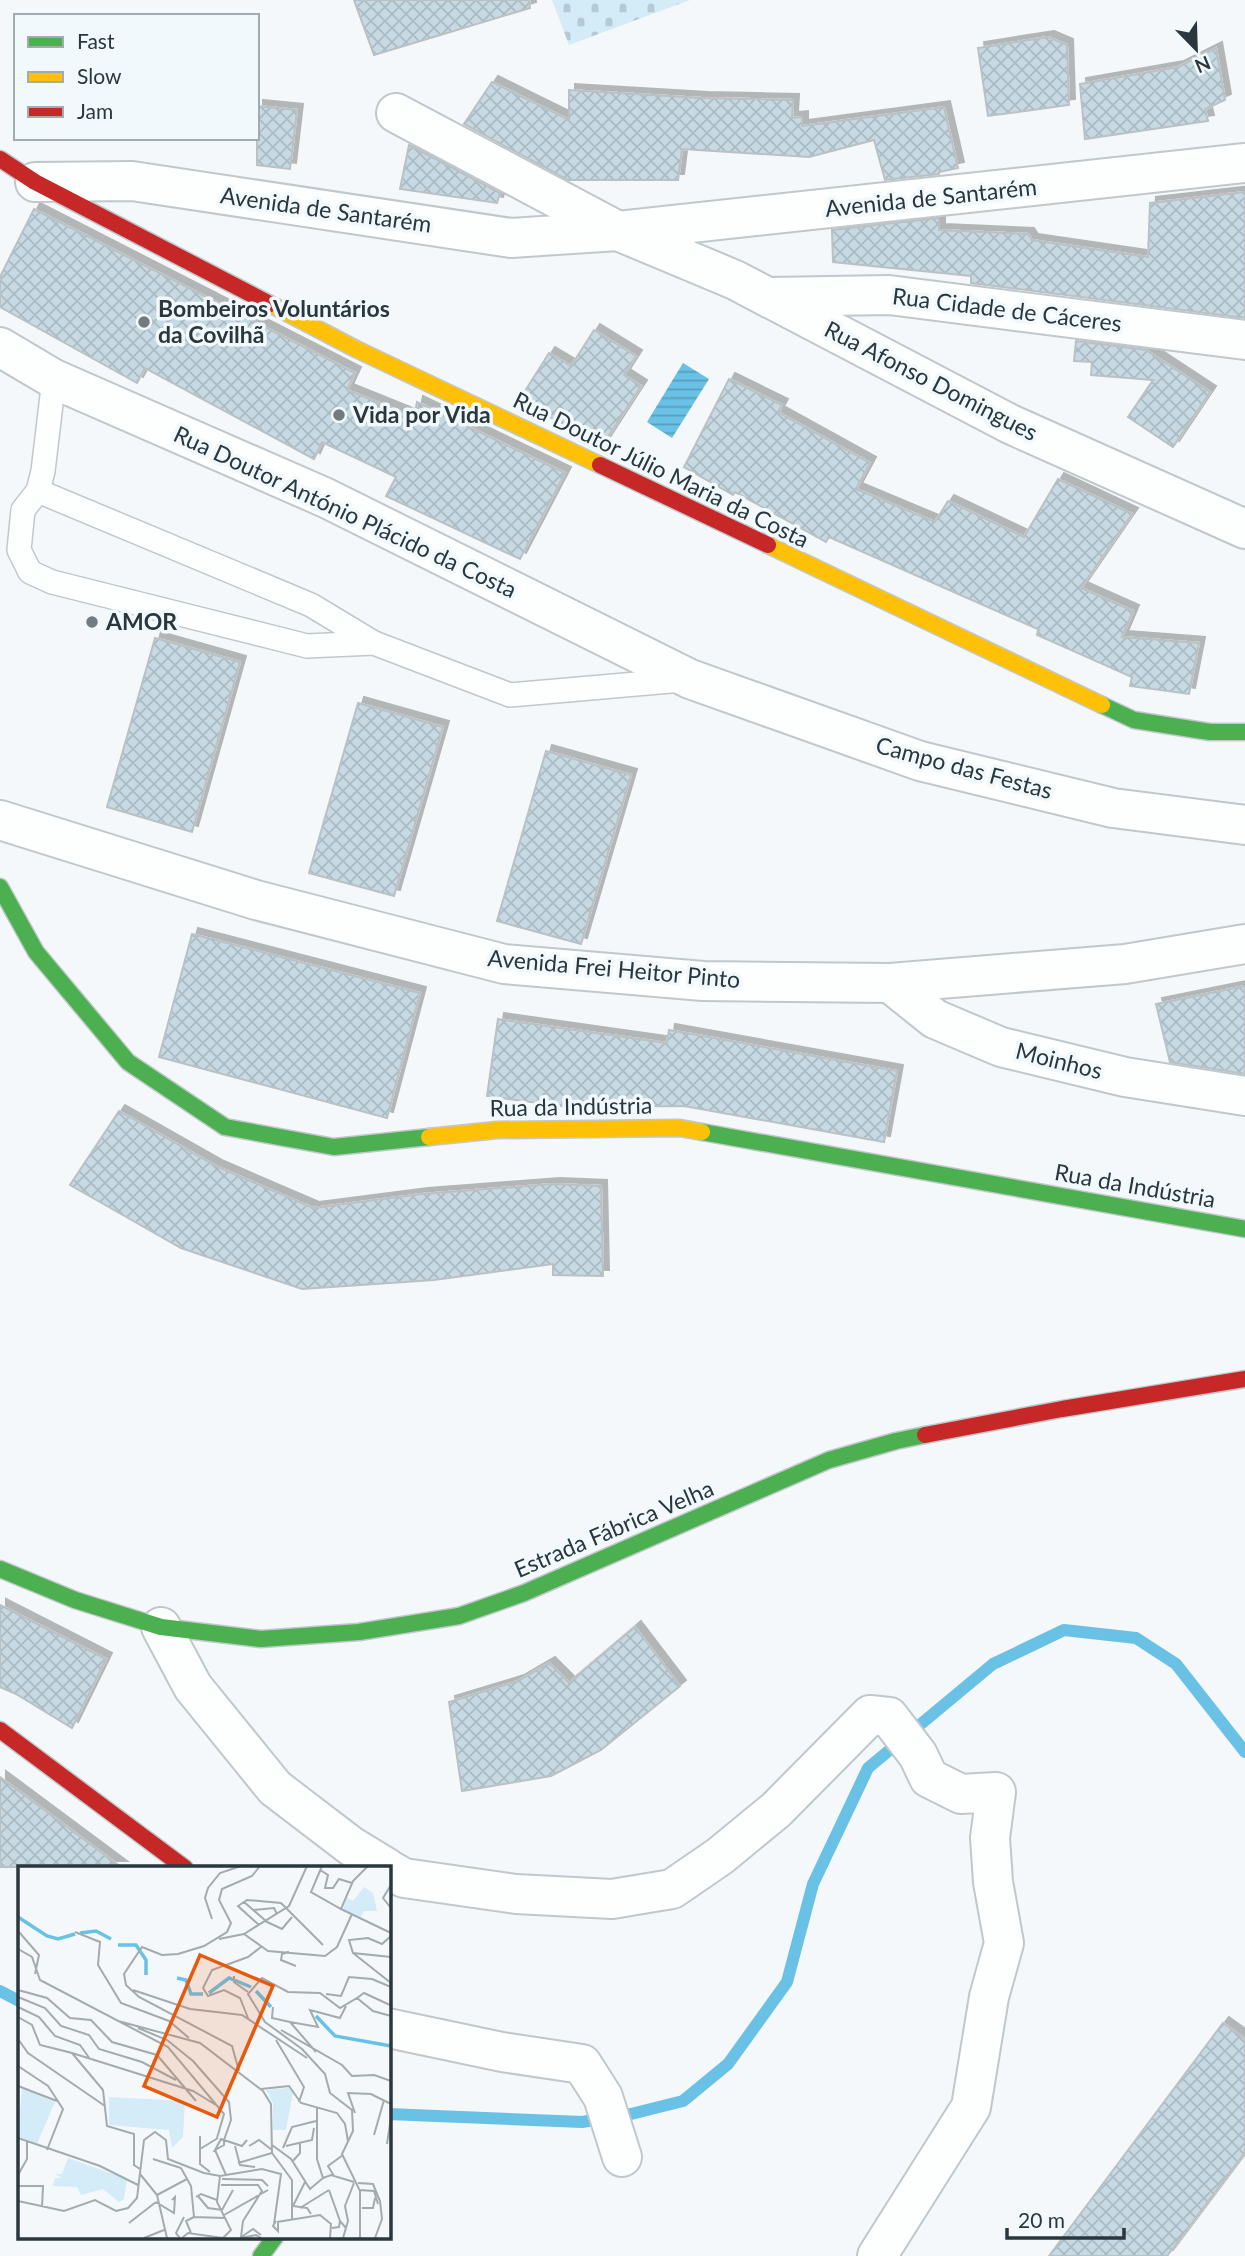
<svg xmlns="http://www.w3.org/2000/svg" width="1245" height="2256" font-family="Lato,sans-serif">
<defs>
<pattern id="cemetery-stones" width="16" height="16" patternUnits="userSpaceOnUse" patternTransform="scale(1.75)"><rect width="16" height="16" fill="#d4ebf8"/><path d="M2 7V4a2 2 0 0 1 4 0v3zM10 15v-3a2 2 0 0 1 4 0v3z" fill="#b6cad6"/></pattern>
<pattern id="water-rules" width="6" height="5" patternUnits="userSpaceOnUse" patternTransform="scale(1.75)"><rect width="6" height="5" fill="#6ac1e6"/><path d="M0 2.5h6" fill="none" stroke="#579ebc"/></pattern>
<pattern id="building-cross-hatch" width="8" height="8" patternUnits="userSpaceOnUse" patternTransform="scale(1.75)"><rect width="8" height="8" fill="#c7d9e2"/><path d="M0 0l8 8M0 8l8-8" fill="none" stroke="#abbbc3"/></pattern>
<filter id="shadow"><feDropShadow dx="6" dy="-6" stdDeviation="0" flood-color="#0004"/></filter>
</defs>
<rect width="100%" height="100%" fill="#f4f8fa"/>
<!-- cemetery -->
<path fill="url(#cemetery-stones)" d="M552,0h138l-121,45z"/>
<!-- water -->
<path fill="url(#water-rules)" d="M683,363l26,16 -37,59 -25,-16z"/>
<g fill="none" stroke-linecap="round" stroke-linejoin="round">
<!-- stream -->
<g stroke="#6ac1e6" stroke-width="12">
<path d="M0,1991l19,10"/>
<path d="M388,2114l194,8 49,-8 52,-13 45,-37 59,-82 26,-98 55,-116 125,-104 71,-34 72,8 40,26 69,88"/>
</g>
</g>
<!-- building -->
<g fill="url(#building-cross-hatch)" stroke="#bac1c5" stroke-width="2" filter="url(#shadow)">
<path d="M354,0h175l1,8 -156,47z"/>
<path d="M1048,37l19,8 2,60 -81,11 -10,-68z"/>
<path d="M1216,48l9,52 -20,9 3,12 -123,18 -5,-55 98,-17z"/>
<path d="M492,82l77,38v-30l133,8 91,2 -1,18 10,-1v9l142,-19 14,61 -19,4v2l-54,6 -11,-40 -65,17 -127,-8 -4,31h-110l-104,-56z"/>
<path d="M257,106l40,4 -7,59 -33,-4z"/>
<path d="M409,145l91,48 -3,10 -97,-14z"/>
<path d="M1245,192v126l-274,-35v-7l-138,-14 -1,-32 107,-12v12l89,4 4,6 116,17 2,-54z"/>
<path d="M34,209l321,164 -8,17 67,27 3,-15 148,71 -45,86 -134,-63 10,-19 -74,-35 -8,17 -169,-91 -8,15 -137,-76v-30z"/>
<path d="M594,330l42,26 -12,19 17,11 -37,57 -86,-41 31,-49 22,13z"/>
<path d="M1076,341l70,9 64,42 -37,55 -45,-30 25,-37 -62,-5 1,-13 -18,-1z"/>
<path d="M729,379l53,26 -4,7 92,51 -14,26 79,33 13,-21 76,36 34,-58 74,35 -51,74 52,23 -11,26 77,6 -10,51 -59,-8 2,-9 -95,-42 1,-5h2l-211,-93 -3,5 -91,-50 -2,3 -49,-28z"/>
<path d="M155,638l85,24 -48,170 -85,-25z"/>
<path d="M358,703l85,24 -49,169 -85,-23z"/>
<path d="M546,751l85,24 -50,169 -84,-23z"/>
<path d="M192,934l228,59 -33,125 -228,-61z"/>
<path d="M1245,986v88l-75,-12 -14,-58z"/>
<path d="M498,1019l169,24 2,-13 228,41 -13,71 -200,-36 -116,1 -81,-11z"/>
<path d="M119,1111l99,56 95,41 109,-14 132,-10 47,2 2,90 -50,-1v-11l-119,16 -132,9 -121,-41 -111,-63z"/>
<path d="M0,1605l106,54 -34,69 -56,-34 -16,-7z"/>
<path d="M635,1627l45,59 -79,64 -50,26 -89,15 -13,-89 69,-21 31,-18 20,20z"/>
<path d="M0,1777l121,90h-121z"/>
<path d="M1223,2023l22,16v113l-78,104h-118z"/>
</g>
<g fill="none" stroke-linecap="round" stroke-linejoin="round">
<defs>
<g id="lane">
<path d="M54,379l-11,92 -5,20 -15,19 -4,40 11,22 22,10 255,64 67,-3 136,52 172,-15"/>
<path d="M38,491l273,114 63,38"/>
</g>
<g id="street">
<path d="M396,113l222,118 117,49 275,144 235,105"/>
<path d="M35,182l97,-1 379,57 107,-7 627,-68"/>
<path d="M770,297l119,-2 356,45"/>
<path d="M0,347l54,32 272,119 364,181 230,82 193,47 132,17"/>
<path d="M0,820l256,80 248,64 199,17 187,2 235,-19 120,-20"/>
<path d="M890,983l45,36 66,28 124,30 120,19"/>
<path d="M161,1627l32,60 82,101 76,58 36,22"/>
<path d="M388,1869l16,9 112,16 96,5 60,-10 48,-33 56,-46 94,-95 19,2 29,38 11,23 32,16 35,-2 -6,46 3,44 11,61 -15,54 -18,110 -94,149"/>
<path d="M388,2028l114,24 80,12 21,33 19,60"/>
</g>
<g id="fast">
<path d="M1102,705l32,15 76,12h35"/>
<path d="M0,887l36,65 92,110 97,65 109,20 95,-10"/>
<path d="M702,1132l543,97"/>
<path d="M0,1569l75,31 86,27 100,12 98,-7 100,-16 65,-23 305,-133 67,-19 29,-6"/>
<path d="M261,2256l14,-19"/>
</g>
<g id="slow">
<path d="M270,304l86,45 244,116"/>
<path d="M768,545l334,160"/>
<path d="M429,1137l68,-7 183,-2 22,4"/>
</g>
<g id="jam">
<path d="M0,159l35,23 235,122"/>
<path d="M600,465l168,80"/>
<path d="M925,1435l137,-26 183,-30"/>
<path d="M0,1730l185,138"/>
</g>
</defs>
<!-- lane casing -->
<use href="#lane" stroke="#c0c8cc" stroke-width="26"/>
<!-- street casing -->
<use href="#street" stroke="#c0c8cc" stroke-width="42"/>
<!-- fast casing -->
<use href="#fast" stroke="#c0c8cc" stroke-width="19"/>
<!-- slow casing -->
<use href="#slow" stroke="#c0c8cc" stroke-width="19"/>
<!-- jam casing -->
<use href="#jam" stroke="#c0c8cc" stroke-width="19"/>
<!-- lane -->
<use href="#lane" stroke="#fdfefe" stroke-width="23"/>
<!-- street -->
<use href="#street" stroke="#fdfefe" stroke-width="38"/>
<!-- fast -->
<use href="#fast" stroke="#4caf50" stroke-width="16"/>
<!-- slow -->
<use href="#slow" stroke="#ffc107" stroke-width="16"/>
<!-- jam -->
<use href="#jam" stroke="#c62828" stroke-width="16"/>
</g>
<!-- markers -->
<g fill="#717b80" stroke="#f2f9fc" stroke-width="2.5">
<circle cx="144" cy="322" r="7"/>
<circle cx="339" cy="415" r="7"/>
<circle cx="92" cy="622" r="7"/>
</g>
<g text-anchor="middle" stroke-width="7" stroke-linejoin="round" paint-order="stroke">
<!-- street labels -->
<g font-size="23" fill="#2a373e" stroke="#f2f9fc">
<text transform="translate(931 198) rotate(-6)" y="8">Avenida de Santarém</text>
<text transform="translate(326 210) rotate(8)" y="8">Avenida de Santarém</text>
<text transform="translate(1007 310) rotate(7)" y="8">Rua Cidade de Cáceres</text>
<text transform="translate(931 381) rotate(27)" y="8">Rua Afonso Domingues</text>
<text transform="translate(661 470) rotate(26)" y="8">Rua Doutor Júlio Maria da Costa</text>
<text transform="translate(345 512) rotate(25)" y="8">Rua Doutor António Plácido da Costa</text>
<text transform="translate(964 768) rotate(15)" y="8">Campo das Festas</text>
<text transform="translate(614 969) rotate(5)" y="8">Avenida Frei Heitor Pinto</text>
<text transform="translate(1059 1061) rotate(14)" y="8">Moinhos</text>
<text transform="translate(571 1107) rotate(-1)" y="8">Rua da Indústria</text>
<text transform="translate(1135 1186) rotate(10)" y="8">Rua da Indústria</text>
<text transform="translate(614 1529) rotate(-23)" y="8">Estrada Fábrica Velha</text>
</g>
<!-- poi labels -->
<g font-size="23" font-weight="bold" fill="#2a373e" stroke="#f2f9fc" text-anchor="start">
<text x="158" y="317">Bombeiros Voluntários<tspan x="158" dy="26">da Covilhã</tspan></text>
<text x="353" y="423">Vida por Vida</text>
<text x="106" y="630">AMOR</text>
</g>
</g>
<!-- overview -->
<g transform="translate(18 1866)">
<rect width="373" height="373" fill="#f4f8fa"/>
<path d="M91,231l76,4 -2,36 -11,11 -3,-18 -60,-5z" fill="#d4ebf8"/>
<path d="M346,21l9,6 4,18h-13l-3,6 -18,-8 4,-11 6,3zM4,222l33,14 -18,42 -19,-8zM271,222l4,5 -7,37h-13v-27l-7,-13zM50,292l59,21 -3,20 -5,3 -16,-13 -22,6 -4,-8 -24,-1 2,-8h7l-7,-4h7z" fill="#d4ebf8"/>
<path fill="none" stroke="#6ac1e6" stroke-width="3.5" d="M0,51l29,19 11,3 17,-5M62,67l16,-2 15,8M100,79h18l10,15v15M159,112l9,2 5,14h12M238,125l15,16M191,127l20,-15 22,9M298,150l19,20 56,10"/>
<path fill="none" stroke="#a3abaf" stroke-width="2" d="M304,0l-11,26 30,17 12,-28 15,-15M302,4l8,5 -3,13h8l6,-9 13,4M373,19l-8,13 8,10M226,36l22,19M323,43l50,24M235,44l21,-2 3,6M194,53l-7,-21 3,-10 12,-15 21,-7M247,55l17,8 10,-12M241,59l-21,-19 9,-6 34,3 42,42M1,66l20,23 -4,19M57,66l25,10 -2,23 23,38 48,18 20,17M226,68l24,17 57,5 12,-9 15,-33M373,70l-9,8 -14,-6 -19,2 4,13 38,4M201,73l25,-5 45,-28 18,-40M0,83l14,8 8,23 128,67 56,67 -7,24M271,86l-7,2 -1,6 15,6M335,87l38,30M216,110v6l14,10M0,124l29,8 23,20 21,2 21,22 45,13 39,46M115,124l57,19 52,6 65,43M308,128l15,2 8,-19 23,2 19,8M0,131l27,11 16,18 28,9 10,14 43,13 34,18M339,132l7,-5 26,12M0,141l21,10 16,19 25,9 10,14M255,141l-1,11 18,4M0,151l14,8 8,20 32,8 31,37 4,36 27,8v31l6,4M230,152l-8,-20 -16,-8 -16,6 -5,-8 9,-18 36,-13 13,-10M100,155l82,22 63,48 8,13 1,49 20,27v39M120,162l29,12 26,21 36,41 2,18 -7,20 18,6 5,-6M263,164l61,35 10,11 22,-1 17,6M0,173l10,14 77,53M258,174l28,47 -5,15M298,186l-26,-30 28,5 -8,-17 30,8 6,-12M54,187l121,38 23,14M0,200l30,20 15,23 -16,41M221,205l-7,-25 -93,-49 -13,-12 -2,-11 18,-27 20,8 16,-1 26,-8 23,-14 4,-9 -12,-23 3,-11 30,-13 8,-10M0,220l39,15M243,223l28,-3 12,17 36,10 8,11 3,17M299,242v51l6,19M337,247l-7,-20 23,1 20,10M356,269l10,-35M182,270v28l10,8M0,272l82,28 38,19M206,274v5l-9,5 6,-11zM369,278l4,-27M254,279l19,14 19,30 13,-11M217,280l5,19 15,2M231,280l10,-6 13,10M268,280l26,-6 2,-12M265,282l9,-21 24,-6M182,283l18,-11M197,284l11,25M135,293l28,9M274,296l8,-9v-11M220,297l34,-10M163,302l10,18 3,31M122,308l17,21M0,309l9,-16v-17M202,310l-3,26 14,28 -8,8M316,310l-6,-10 15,-11M305,312l8,-3 23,7M204,313l40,1 6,6M287,316l-12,24 14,2 4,6M340,317l15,1 7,17 2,18 -7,19M203,319h37l4,6 -19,30 -2,16M0,320h25l-1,21M311,324l11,31M341,324l15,1 4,13M139,329l10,43M139,329l30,-16M180,330l10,12 14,2 11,-20M178,331l5,-3 16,6M0,335l46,10 31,-11 21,11 12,-3 9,-10 7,-58 11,-8 11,8 2,19 36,14 16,3 42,-7 19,5 -7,50M138,336l18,11 1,-16 -3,3M282,342l29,-18M344,342h11l2,-10M206,349l44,-25M176,351l31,1M258,355l-3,5 5,5v-9M259,356l43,-7 11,9 -1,14M111,357l27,-21M314,362l7,-1 1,-6 6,7M173,367l-5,-12 8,-4M126,372l20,-8M162,372l-4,-5 8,-16M164,372l6,-5 35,5M222,372l13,-9 8,6M223,372l15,-3 5,3M325,372l5,-17 -3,-15 9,-23M342,372v-47l-18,-37 11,-23 -1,-21 -22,-17 -5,-19 -23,-25 -37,-27 -17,-28 14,-16 26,14 32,1 20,15 17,-10 16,13 18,5"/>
<path fill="#e8590c" fill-opacity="0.15" stroke="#e8590c" stroke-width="3.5" d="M182,89l73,31 -56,131 -73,-31z"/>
<rect width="373" height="373" fill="none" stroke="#2a373e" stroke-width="3.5"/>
</g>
<!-- legend -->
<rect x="14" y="14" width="245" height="126" fill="#f2f9fc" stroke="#a2abb0" stroke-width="2"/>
<rect x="28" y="37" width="35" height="10" fill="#4caf50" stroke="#a2abb0" stroke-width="2"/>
<text x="77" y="49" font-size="21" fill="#2a373e">Fast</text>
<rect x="28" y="72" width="35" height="10" fill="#ffc107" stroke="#a2abb0" stroke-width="2"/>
<text x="77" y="84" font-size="21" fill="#2a373e">Slow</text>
<rect x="28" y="107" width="35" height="10" fill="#c62828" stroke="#a2abb0" stroke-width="2"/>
<text x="77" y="119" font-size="21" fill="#2a373e">Jam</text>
<!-- north arrow -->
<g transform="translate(1196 49) rotate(157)" stroke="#f2f9fc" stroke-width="5" paint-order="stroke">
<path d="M0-5L12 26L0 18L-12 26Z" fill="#2a373e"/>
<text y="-10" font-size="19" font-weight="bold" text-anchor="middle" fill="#2a373e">N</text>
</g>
<!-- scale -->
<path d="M1007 2228v10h117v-10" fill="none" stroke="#2a373e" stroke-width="3.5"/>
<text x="1018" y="2228" font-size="21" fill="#2a373e" stroke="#f2f9fc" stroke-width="5" paint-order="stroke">20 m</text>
</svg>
